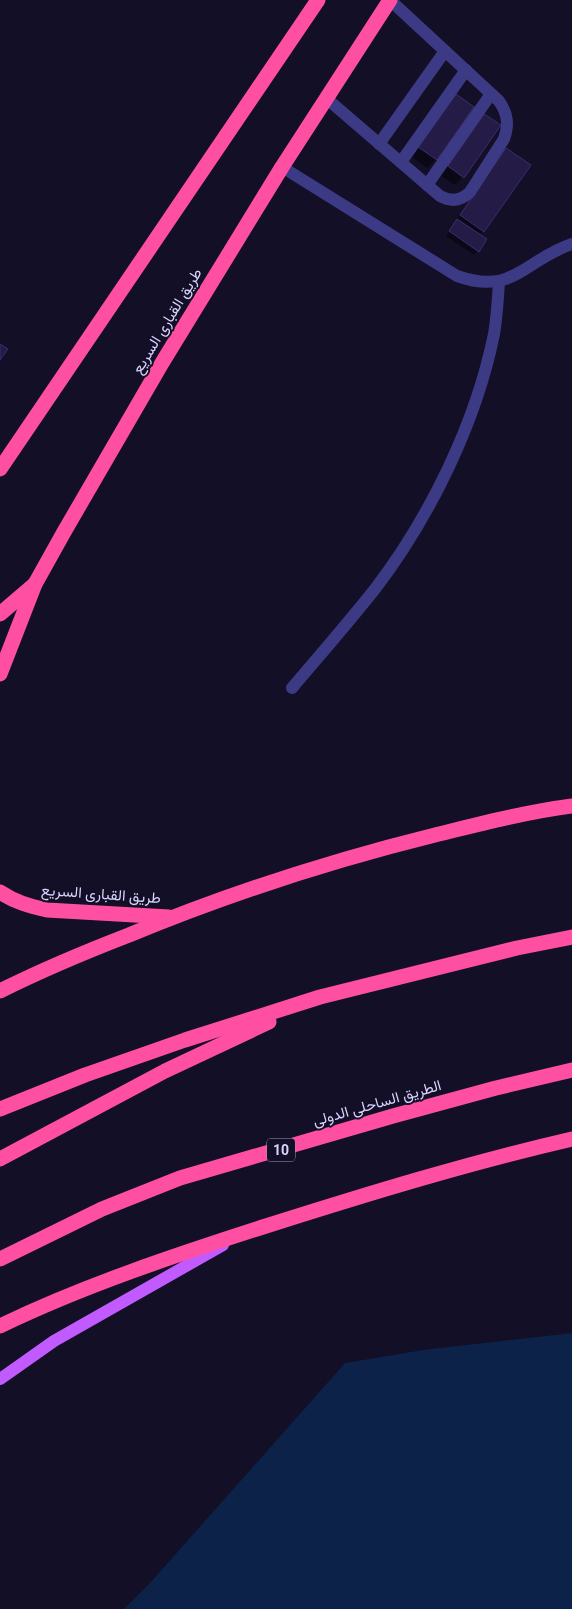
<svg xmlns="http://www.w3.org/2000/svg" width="572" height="1609" font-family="Roboto,Vazirmatn,sans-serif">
<rect width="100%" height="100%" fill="#130f26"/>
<!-- water -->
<path fill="#0c2248" d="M572,1333v276h-448l26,-26 195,-220 78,-13z"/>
<!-- shadow -->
<g fill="#0007">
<path d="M447,104l25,3 -36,52 -9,9 -16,-12z"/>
<path d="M476,124l-13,53 -8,8 -15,-10z"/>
<path d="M498,158l-15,73 -4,4 -1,16 -4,4 -28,-19z"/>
</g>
<!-- building -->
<g fill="#241b47" stroke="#3b2d73">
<path d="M456,94l18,13 -37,53 -19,-13z"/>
<path d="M484,114l17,11 -37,53 -16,-12z"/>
<path d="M506,148l25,17 -47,67 -24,-17z"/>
<path d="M457,219l30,20 -8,13 -30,-21z"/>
<path d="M0,344l8,5 -8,11z"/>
</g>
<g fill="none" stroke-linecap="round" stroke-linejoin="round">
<!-- lane -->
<g stroke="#3d3a85" stroke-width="12">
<path d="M326,98l114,98c11,6 21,5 30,-4l34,-53c5,-14 4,-25 -5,-38l-109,-101"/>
<path d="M379,144l66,-93"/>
<path d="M401,162l65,-92"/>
<path d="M282,167l175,109c57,20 67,-16 115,-32"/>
<path d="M427,185l64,-91"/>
<path d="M292,688c28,-33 56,-65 83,-99 55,-72 101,-166 119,-255 3,-17 4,-36 5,-53"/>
</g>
<!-- primary -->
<path stroke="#c25bff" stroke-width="12" d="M0,1379l54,-38 169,-96"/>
<!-- highway -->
<g stroke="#ff4fa3" stroke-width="15">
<path d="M0,469l318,-469"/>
<path d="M0,614l35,-30"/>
<path d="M0,674l35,-90 29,-52 98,-169 120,-196 108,-167"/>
<path d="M0,892c15,10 29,14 47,18l122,7"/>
<path d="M0,991c42,-21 85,-39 129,-56 99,-41 201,-74 306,-100 45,-11 91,-23 137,-29"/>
<path d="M0,1109l85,-34 100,-35 135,-43 197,-49 55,-11"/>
<path d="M0,1159l165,-88 104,-49"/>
<path d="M0,1259l102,-50 78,-31 213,-62 103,-28 76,-18"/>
<path d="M0,1326c85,-41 176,-71 266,-100 101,-32 202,-63 306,-87"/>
</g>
</g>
<g text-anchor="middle" stroke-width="4" stroke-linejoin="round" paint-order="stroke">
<!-- shield labels -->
<rect fill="#130f26" stroke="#9e99be" stroke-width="1" x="267" y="1138.5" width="28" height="23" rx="4"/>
<g font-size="14" font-weight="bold" fill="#d9d4ff">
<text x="281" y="1155">10</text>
</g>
<!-- street labels -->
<g font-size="15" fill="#d9d4ff" stroke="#130f26">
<text transform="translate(167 321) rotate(-59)" y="5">طريق القبارى السريع</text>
<text transform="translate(101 894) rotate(4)" y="5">طريق القبارى السريع</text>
<text transform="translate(377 1103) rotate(-16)" y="5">الطريق الساحلى الدولى</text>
</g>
</g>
</svg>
